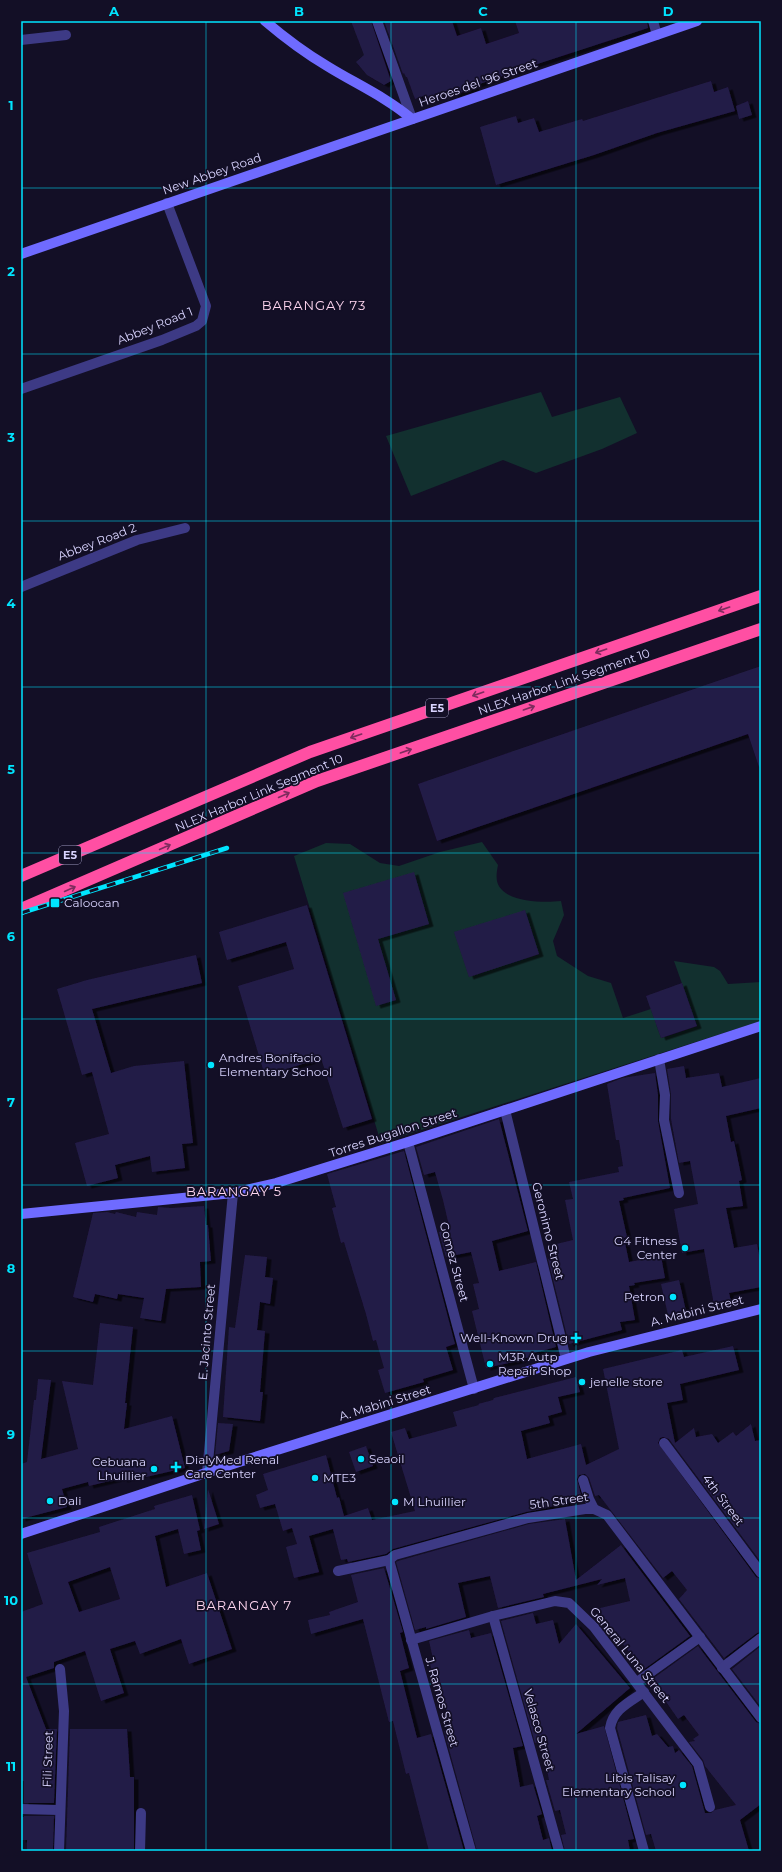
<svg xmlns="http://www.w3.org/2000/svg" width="782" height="1872" font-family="Montserrat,sans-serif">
<defs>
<filter id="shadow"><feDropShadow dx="4.5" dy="2.5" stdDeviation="0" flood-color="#0009"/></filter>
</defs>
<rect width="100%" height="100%" fill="#130f26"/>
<!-- green -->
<g fill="#12302f">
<path d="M541,392l11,25 68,-20 17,36 -35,16 -66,24 -33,-13 -92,36 -25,-60z"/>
<path d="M482,842l16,23c-1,5 -2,11 -1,16 5,22 47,22 64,20l3,14 -11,26 4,15 31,20 23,7 12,35 28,-9 10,29 36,-12 -23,-65 40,6 6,4 8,13 33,-2v39l-380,122 -87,-287 32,-13 24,1 30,19 19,3 41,-14z"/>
</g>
<!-- building -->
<g fill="#241b47" fill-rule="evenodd" filter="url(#shadow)">
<path d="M351,21h20l20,60 -7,4 -17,-10 -11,-13 8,-7z"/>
<path d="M384,21h68l5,15 24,-8 5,16 33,-11 -4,-12h132l1,7 -123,40 -51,18 1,2 -21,7 -2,-6 -28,10 -1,-3 -8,3 -8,-22h-1l-2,-4 -1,1z"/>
<path d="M711,81l3,11 14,-5 7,24 -78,22 -63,22 -98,30 -16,-58 36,-11 2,7 16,-5 5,14 43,-13 1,2z"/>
<path d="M748,101l4,14 -13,4 -3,-13z"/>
<path d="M761,666v100l-2,1 -11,-33 -311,107 -19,-57z"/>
<path d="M414,872l15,52 -51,15 18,61 -20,6 -33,-113z"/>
<path d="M307,905l65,214 -29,9 -22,-70 -56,18 -27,-90 56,-17 -8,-27 -59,18 -8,-28z"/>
<path d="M525,910l14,44 -70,23 -15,-45z"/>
<path d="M196,955l6,28 -110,26 19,64 23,-7 50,-5 9,82 -11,1 3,24 -33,4 -2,-16 -35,9 3,13 -31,8 -12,-43 34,-9 -17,-62 -10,3 -25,-86 30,-9z"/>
<path d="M682,983l15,43 -36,12 -15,-42z"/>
<path d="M684,1066l2,12 33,-5 3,14 39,-9v30l-35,8 5,26 3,-1 8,39 -3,1 4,25 -17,2 8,40 23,-4 4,20v23l-32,6 2,8 -17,4 -10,-56 -22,4 -8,-44 24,-5 -8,-43 -11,2 -8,-44v-25l-4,-25z"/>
<path d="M655,1073l3,22v26l12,67 -47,10 1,2 -5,1 8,36 -3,1 5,24 32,-6 4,22 -31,5 1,2 -6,1 6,34 -15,2 2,8 -53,14 -21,-85 3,-1 -3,-12 25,-6 -8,-40 8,-1 -4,-17 50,-10 -1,-5 5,-1 -4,-26h-3l-9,-56 15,-6z"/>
<path d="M499,1119l29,112 -36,10 7,30 37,-9 20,85 -22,6v3l-12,3v1l-36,8 -14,-57 7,-2 -6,-25 6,-1 -8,-31 -25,5 -7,-25 11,-2 -7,-30 -8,-28 -11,3 -8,-28z"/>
<path d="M404,1151l51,193 -9,3 7,23 -30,9 1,3 -39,11 -7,-23 6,-2 -8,-28 -3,1 -7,-27 -22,-72 -3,1 -9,-35 4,-1 -9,-33z"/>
<path d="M204,1206l2,19h2l3,36 -11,1 1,25 -35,2 -5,32 -21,-3 4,-20 -26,-4 -1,5 -22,-5 -2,8 -20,-5 20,-84 14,-1 8,2 1,-2 20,5 1,-5 20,3 1,-8 13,1z"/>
<path d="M245,1255l22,2 -2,20 8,1 -3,26 -10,-2 -3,28 8,1 -5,61h3l-3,29 -37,-4 6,-90 6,1z"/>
<path d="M679,1280l7,31 -18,4 -7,-31z"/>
<path d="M100,1323l33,4 -8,76h2l-3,26 48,-13 13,52 -39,9 -1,-3 -22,6 -1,-2 -33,8 -1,-4 -26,7 5,18 -46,12v-55l6,-2 7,-62h2l2,-21 13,1 -10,79 37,-10 -16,-68 31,4z"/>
<path d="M733,1346l6,24 -59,14 3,16 -16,3 8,40 19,-15 2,9 16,-3 6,9 15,-11 3,4 15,-12 4,17 6,-1v122l-92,-123 -6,-2 -3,1 -2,5 98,134 5,2v53l-4,1 -33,25 -45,-59 8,-9 -15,-19 -9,7 -64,-83 -4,1 -6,-18 -4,-4 -6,1 -2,4 5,20 -37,9h2l-21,4 -133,37 -7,5 -38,8 -1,-3 -6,1 -8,-31 -24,7 10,36 -25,6 -8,-31 11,-3 -5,-16 -9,3 -8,-27 -15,4 -4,-13 12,-5 -5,-16 63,-19 11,43 2,-1 5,19 24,-8 4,12 43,-9 -24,-79 14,-4 4,11 48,-13 -4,-14 26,-7 -1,-1 15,-4 1,-2 82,-21 4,15 -22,5 4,15 -14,4 2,7 -29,8 6,28 54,-15 5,21 33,-16 -16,-80 79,-19 2,7z"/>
<path d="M218,1423l15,1 -4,27 -14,4z"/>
<path d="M366,1446l7,20 -17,6 -7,-20z"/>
<path d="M208,1489l11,35 -15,5z"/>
<path d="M192,1495l8,35 -3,1 4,19 -17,4 -6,-25 -23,7 11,51 41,-14 25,76 -43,15 -8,-25 -41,15 -5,-13 -25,8 14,44 -23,8 -16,-50 -31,11v6l-28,9 20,52h11l-3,74h-30v-22h-3v-169l22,-8 -16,-51 73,-21 -1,-5 56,-18 -1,-3zM110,1567l10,32 -41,13 -11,-30z"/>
<path d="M565,1519l11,61 45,-35 69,91 -47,34 -47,-61 34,-8 -5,-23 -28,7 5,-6 -59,15 1,3 -46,11 -8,-32 -32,7 8,34 -40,12v-2l-11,3 -19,-68 2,-1 131,-37z"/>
<path d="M384,1568l19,64 -3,1 9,35 -9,3 17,67 14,-4 33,117h-35l-20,-78 -3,1 -13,-53 -4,1 -26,-103 -52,15 -3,-14 22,-5 -1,-3 29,-10 -7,-27z"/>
<path d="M533,1613l3,11 17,-4 6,24 17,-20 54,64 -54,46 28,-8 30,113 -6,1 2,11h-65l-4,-16 5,-1 -6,-24 -5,1 -9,-31h3l-1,-5 -8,-33 -5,1 -34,-122z"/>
<path d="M469,1630l2,8 20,-5 32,113 -10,2 7,39 13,-3 9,30 -5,2 6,24 6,-2 3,13h-75l-33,-120 6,-1 -7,-35 -5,1 -8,-32 4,-1 -5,-22z"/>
<path d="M698,1646l58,76 5,2v80l-21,16 9,31h-93l-5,-17 -5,1 -29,-107 1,-6 28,-7 6,21 5,-2 11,13 5,-1 2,7 4,-3 13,16 13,47h6l4,-3 21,-5 -31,-39 -2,-6 -14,-18 6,-1 -2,-2 6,-4 -15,-20 -6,4 -27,-39z"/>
<path d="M761,1646v61l-29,-38z"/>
<path d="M70,1729h57l3,48h4v74h-68z"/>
<path d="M24,1816h30l-1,35h-26v-11h-6v-23h3z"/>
</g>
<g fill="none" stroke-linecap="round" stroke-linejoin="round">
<!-- street -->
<g stroke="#3d3a85" stroke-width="10">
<path d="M377,21l35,98"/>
<path d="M653,21l4,14"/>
<path d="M21,40l45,-5"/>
<path d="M21,389l141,-49 34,-14 6,-5 4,-15 -39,-103"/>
<path d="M21,587l116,-47 48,-12"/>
<path d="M659,1059l6,36 -1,25 15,73"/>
<path d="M505,1110l61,249"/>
<path d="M408,1142l66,247"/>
<path d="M664,1443l97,130"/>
<path d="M207,1473l26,-280"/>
<path d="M583,1480l6,19 5,10"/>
<path d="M389,1560l82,291"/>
<path d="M338,1571l51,-11 6,-5 133,-37 57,-9h9l13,6 154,203"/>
<path d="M493,1616l66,235"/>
<path d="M411,1640l82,-24 62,-15 14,2 25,24 104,137 12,43"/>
<path d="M722,1668l39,-30"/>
<path d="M637,1682l63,-45"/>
<path d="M21,1809l38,1"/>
<path d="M59,1851l5,-140 -4,-42"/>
<path d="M140,1851l1,-38"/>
<path d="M644,1851l-34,-123c3,-19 20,-26 34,-36"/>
</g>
<!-- secondary -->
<g stroke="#6f6bff" stroke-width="10">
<path d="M265,21c20,17 40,32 62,45 29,18 59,31 85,53"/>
<path d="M21,254l676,-233"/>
<path d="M21,1214l212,-21 43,-10 132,-41 353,-116"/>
<path d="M21,1534l218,-72 350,-110 172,-43"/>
</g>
<!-- highway -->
<g stroke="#ff4fa3" stroke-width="12">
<path d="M21,876l289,-124 451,-156"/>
<path d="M21,909l296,-128 444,-152"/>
</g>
<defs>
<path id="rail" d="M21,913l206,-65"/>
</defs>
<!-- rail casing -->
<use href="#rail" stroke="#00e5ff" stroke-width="4.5"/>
<!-- rail -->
<use href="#rail" stroke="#130f26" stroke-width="3" stroke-dasharray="9" stroke-linecap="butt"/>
</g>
<!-- one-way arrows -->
<defs><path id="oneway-shaft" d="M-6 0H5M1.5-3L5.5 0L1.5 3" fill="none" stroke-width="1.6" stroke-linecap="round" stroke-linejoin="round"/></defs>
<g stroke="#7d2c5e">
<use href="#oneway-shaft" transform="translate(724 609) rotate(161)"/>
<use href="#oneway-shaft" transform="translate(601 651) rotate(161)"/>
<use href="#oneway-shaft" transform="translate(478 694) rotate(161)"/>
<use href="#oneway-shaft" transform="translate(529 708) rotate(-19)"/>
<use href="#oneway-shaft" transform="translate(356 736) rotate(161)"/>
<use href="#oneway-shaft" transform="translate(406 751) rotate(-19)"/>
<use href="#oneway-shaft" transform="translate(284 795) rotate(-24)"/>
<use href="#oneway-shaft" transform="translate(165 847) rotate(-24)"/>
<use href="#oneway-shaft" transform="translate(70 889) rotate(-24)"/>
</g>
<!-- grid -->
<path fill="none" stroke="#00e5ff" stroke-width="1" stroke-opacity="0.55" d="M206,21v1830M391,21v1830M576,21v1830M21,188h740M21,354h740M21,521h740M21,687h740M21,853h740M21,1019h740M21,1185h740M21,1351h740M21,1518h740M21,1684h740"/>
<!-- markers -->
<g fill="#00e5ff" stroke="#130f26" stroke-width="1.5">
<rect x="50" y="898" width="10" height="10" rx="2"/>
<circle cx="211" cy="1065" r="4"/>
<circle cx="685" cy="1248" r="4"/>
<circle cx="673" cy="1297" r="4"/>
<path d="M574 1332h4v4h4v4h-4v4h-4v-4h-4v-4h4z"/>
<circle cx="490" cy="1364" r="4"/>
<circle cx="582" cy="1382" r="4"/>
<circle cx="361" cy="1459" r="4"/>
<path d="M174 1461h4v4h4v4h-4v4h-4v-4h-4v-4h4z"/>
<circle cx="154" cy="1469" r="4"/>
<circle cx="315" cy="1478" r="4"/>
<circle cx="50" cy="1501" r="4"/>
<circle cx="395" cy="1502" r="4"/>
<circle cx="683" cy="1785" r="4"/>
</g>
<g text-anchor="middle" stroke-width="3.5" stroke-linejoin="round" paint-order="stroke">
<!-- shield labels -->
<g fill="#130f26" stroke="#9e99be" stroke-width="1">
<rect x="426" y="699" width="22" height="18" rx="3"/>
<rect x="59" y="846" width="22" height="18" rx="3"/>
</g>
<g font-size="11" font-weight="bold" fill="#d9d4ff">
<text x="437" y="712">E5</text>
<text x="70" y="859">E5</text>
</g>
<!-- street labels -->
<g font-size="12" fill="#d9d4ff" stroke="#130f26">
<text transform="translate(478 83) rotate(-19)" y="4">Heroes del '96 Street</text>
<text transform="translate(212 174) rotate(-19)" y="4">New Abbey Road</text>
<text transform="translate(155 326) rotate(-22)" y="4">Abbey Road 1</text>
<text transform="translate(97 542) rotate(-21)" y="4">Abbey Road 2</text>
<text transform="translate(564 682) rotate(-19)" y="4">NLEX Harbor Link Segment 10</text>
<text transform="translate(259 793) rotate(-23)" y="4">NLEX Harbor Link Segment 10</text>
<text transform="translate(393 1133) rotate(-18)" y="4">Torres Bugallon Street</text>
<text transform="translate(548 1231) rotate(76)" y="4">Geronimo Street</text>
<text transform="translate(454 1262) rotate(75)" y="4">Gomez Street</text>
<text transform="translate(697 1311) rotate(-14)" y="4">A. Mabini Street</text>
<text transform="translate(207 1332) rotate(-85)" y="4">E. Jacinto Street</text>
<text transform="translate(385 1403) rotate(-17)" y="4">A. Mabini Street</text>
<text transform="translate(723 1500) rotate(53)" y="4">4th Street</text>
<text transform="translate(559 1501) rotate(-8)" y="4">5th Street</text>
<text transform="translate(630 1655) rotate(51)" y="4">General Luna Street</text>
<text transform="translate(442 1702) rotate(74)" y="4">J. Ramos Street</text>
<text transform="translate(539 1730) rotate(74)" y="4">Velasco Street</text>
<text transform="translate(48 1759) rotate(-88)" y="4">Fili Street</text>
</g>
<!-- poi labels -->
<g font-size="12" fill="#d9d4ff" stroke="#130f26" text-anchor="start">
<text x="64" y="907">Caloocan</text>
<text x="219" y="1062">Andres Bonifacio<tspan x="219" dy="14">Elementary School</tspan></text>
<text x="677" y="1245" text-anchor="end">G4 Fitness<tspan x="677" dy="14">Center</tspan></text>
<text x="665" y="1301" text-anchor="end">Petron</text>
<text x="568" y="1342" text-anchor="end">Well-Known Drug</text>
<text x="498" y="1361">M3R Autp<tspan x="498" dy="14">Repair Shop</tspan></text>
<text x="590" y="1386">jenelle store</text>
<text x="369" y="1463">Seaoil</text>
<text x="185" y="1464">DialyMed Renal<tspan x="185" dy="14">Care Center</tspan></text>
<text x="146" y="1466" text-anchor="end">Cebuana<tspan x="146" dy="14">Lhuillier</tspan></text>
<text x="323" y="1482">MTE3</text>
<text x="58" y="1505">Dali</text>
<text x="403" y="1506">M Lhuillier</text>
<text x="675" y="1782" text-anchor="end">Libis Talisay<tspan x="675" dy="14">Elementary School</tspan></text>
</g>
<!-- neighbourhood labels -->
<g font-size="13" letter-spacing="1" fill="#ffd6f0" stroke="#130f26">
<text x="314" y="310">BARANGAY 73</text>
<text x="234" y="1196">BARANGAY 5</text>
<text x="244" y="1610">BARANGAY 7</text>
</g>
</g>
<!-- border -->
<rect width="782" height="1872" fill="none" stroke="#130f26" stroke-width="44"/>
<rect x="22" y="22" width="738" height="1828" fill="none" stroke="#00e5ff" stroke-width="1.5"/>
<g font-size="13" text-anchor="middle" font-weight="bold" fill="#00e5ff">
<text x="114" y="16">A</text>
<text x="299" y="16">B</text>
<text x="483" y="16">C</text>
<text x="668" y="16">D</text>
<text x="11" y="110">1</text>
<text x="11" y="276">2</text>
<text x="11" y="442">3</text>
<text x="11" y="608">4</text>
<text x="11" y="774">5</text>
<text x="11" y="941">6</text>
<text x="11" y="1107">7</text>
<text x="11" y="1273">8</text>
<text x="11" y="1439">9</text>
<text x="11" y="1605">10</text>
<text x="11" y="1771">11</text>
</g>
</svg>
